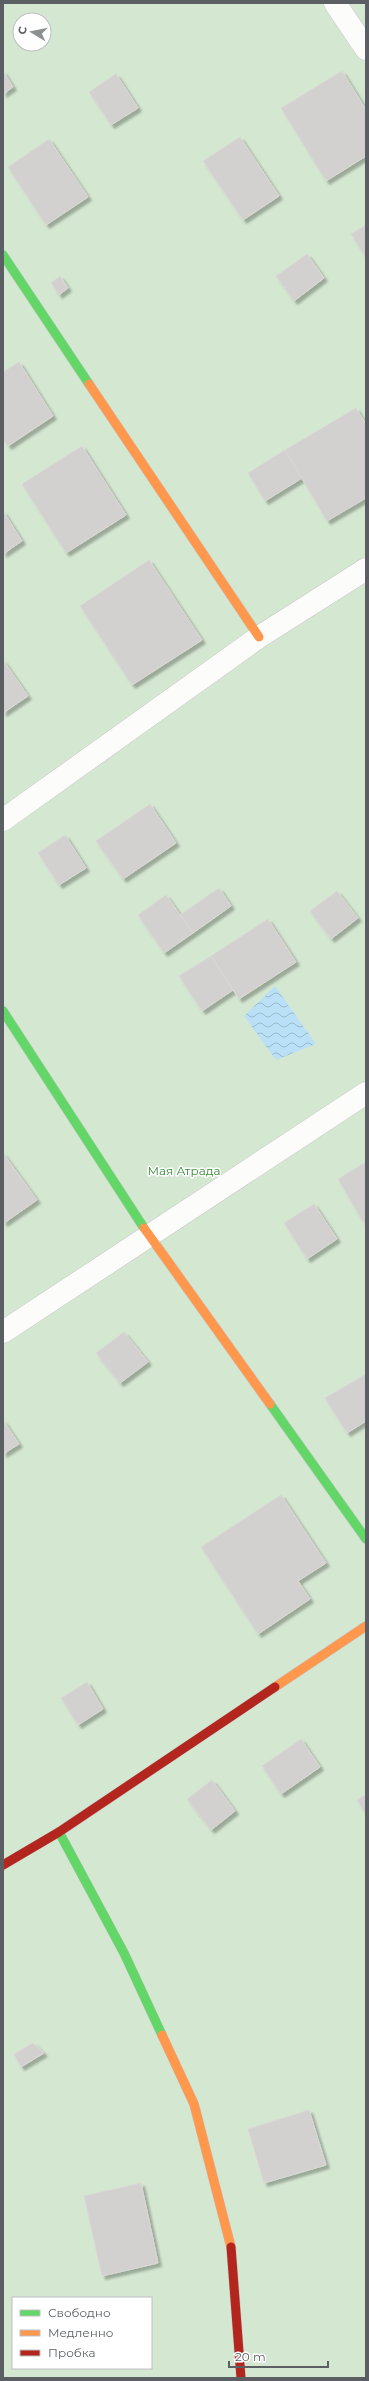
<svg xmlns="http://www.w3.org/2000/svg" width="369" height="2381" font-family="Montserrat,sans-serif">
<defs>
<pattern id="water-waves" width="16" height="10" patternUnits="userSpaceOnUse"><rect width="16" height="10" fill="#b9e0f6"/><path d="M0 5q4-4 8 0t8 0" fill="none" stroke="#99b9cb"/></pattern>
<filter id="shadow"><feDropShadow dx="3.5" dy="3.5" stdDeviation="1" flood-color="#0004"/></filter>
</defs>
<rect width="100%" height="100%" fill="#ebeae6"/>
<!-- garden -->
<path fill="#d4e7d1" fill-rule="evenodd" d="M3,3h363v2375h-363zM20,20h24v24h-24zM13,2298h138v70h-138z"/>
<!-- water -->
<path fill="url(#water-waves)" d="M275,986l41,58 -40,16 -32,-44z"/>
<!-- building -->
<g fill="#d2d1cf" stroke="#dad8d5" filter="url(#shadow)">
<path d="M3,71l10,16 -10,7z"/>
<path d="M342,71l24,39v46l-40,25 -45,-73z"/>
<path d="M116,74l22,34 -27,17 -22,-33z"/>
<path d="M240,137l39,59 -36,24 -40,-59z"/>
<path d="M49,139l39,58 -42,28 -38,-58z"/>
<path d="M366,225v33l-15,-24z"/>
<path d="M307,254l17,24 -30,23 -18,-25z"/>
<path d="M60,276l8,12 -9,7 -8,-12z"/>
<path d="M19,362l34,54 -45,30 -5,-8v-66z"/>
<path d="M356,408l10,16v74l-39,23 -42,-71z"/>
<path d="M82,446l44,69 -60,38 -44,-69z"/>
<path d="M285,450l17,28 -37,23 -17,-28z"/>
<path d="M3,511l19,30 -19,13z"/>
<path d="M149,560l53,80 -70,45 -52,-79z"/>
<path d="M3,660l25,36 -25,17z"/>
<path d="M150,804l26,39 -53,36 -27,-38z"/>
<path d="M65,835l21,33 -27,17 -21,-32z"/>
<path d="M219,888l12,18 -38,27 -13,-18z"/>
<path d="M337,891l21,27 -27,21 -21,-28z"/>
<path d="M166,895l27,38 -29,20 -26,-38z"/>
<path d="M268,919l28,43 -57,37 -28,-43z"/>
<path d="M211,956l22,34 -31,21 -23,-35z"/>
<path d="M3,1153l34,47 -33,23 -1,-1z"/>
<path d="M366,1162v65l-28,-48z"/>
<path d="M314,1204l23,35 -30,20 -23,-36z"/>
<path d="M124,1332l24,30 -28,21 -24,-30z"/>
<path d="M366,1374v47l-19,12 -22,-35z"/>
<path d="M3,1420l16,24 -16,10z"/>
<path d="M281,1495l45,68 -28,18 12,18 -52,35 -57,-87z"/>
<path d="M87,1682l16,27 -25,16 -17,-27z"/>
<path d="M301,1739l19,28 -39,27 -19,-28z"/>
<path d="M212,1780l23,31 -24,19 -24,-31z"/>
<path d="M366,1794v21l-9,-15z"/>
<path d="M33,2043l11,10 -23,14 -7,-13z"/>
<path d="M309,2110l17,55 -62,18 -16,-54z"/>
<path d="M141,2183l17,80 -56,13 -18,-80z"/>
</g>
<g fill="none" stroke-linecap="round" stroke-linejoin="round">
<defs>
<g id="street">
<path d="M335,3l31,46"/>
<path d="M3,820l256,-183 107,-68"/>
<path d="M3,1332l363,-239"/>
</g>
<g id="fast">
<path d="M3,255l86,129"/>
<path d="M3,1011l141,217"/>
<path d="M270,1404l96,135"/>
<path d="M59,1832l65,121 38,82"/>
</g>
<g id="slow">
<path d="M89,384l170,253"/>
<path d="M144,1228l126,176"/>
<path d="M275,1687l91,-61"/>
<path d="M162,2035l32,69 37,143"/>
</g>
<g id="jam">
<path d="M3,1865l56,-33 216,-145"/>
<path d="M231,2247l10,131"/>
</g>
</defs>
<!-- street casing -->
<use href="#street" stroke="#c8c8c8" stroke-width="23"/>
<!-- fast casing -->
<use href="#fast" stroke="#c7c7c6" stroke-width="10"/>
<!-- slow casing -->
<use href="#slow" stroke="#c7c7c6" stroke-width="10"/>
<!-- jam casing -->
<use href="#jam" stroke="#c7c7c6" stroke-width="10"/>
<!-- street -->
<use href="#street" stroke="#fcfcfb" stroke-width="22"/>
<!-- fast -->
<use href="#fast" stroke="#63d668" stroke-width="9"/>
<!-- slow -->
<use href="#slow" stroke="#ff974d" stroke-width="9"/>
<!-- jam -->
<use href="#jam" stroke="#b3261e" stroke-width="9"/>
</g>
<g text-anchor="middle" stroke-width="3" stroke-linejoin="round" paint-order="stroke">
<!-- park labels -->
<g font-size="12" fill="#388637" stroke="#fff">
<text x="184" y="1175">Мая Атрада</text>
</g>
</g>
<!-- border -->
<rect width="369" height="2381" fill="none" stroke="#5b5f63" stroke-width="8"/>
<!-- legend -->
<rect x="12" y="2297" width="140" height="72" fill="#ffffff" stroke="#bdbfc1"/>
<rect x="20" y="2310" width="20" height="6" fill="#63d668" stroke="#bdbfc1"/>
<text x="48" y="2317" font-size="12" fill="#5b5f63">Свободно</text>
<rect x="20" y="2330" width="20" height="6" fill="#ff974d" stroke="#bdbfc1"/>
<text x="48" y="2337" font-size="12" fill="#5b5f63">Медленно</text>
<rect x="20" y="2350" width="20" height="6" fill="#b3261e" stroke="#bdbfc1"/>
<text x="48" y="2357" font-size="12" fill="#5b5f63">Пробка</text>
<!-- north arrow -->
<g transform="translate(32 32) rotate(280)"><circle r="19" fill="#ffffff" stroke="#bdbfc1"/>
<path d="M0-3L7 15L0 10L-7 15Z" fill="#8d9091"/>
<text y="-6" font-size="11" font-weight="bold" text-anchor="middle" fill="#5b5f63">С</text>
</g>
<!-- scale -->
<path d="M229 2361v6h99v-6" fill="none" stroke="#5b5f63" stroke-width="2"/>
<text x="235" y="2361" font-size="12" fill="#5b5f63" stroke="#ffffff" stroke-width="3" paint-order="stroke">20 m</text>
</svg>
